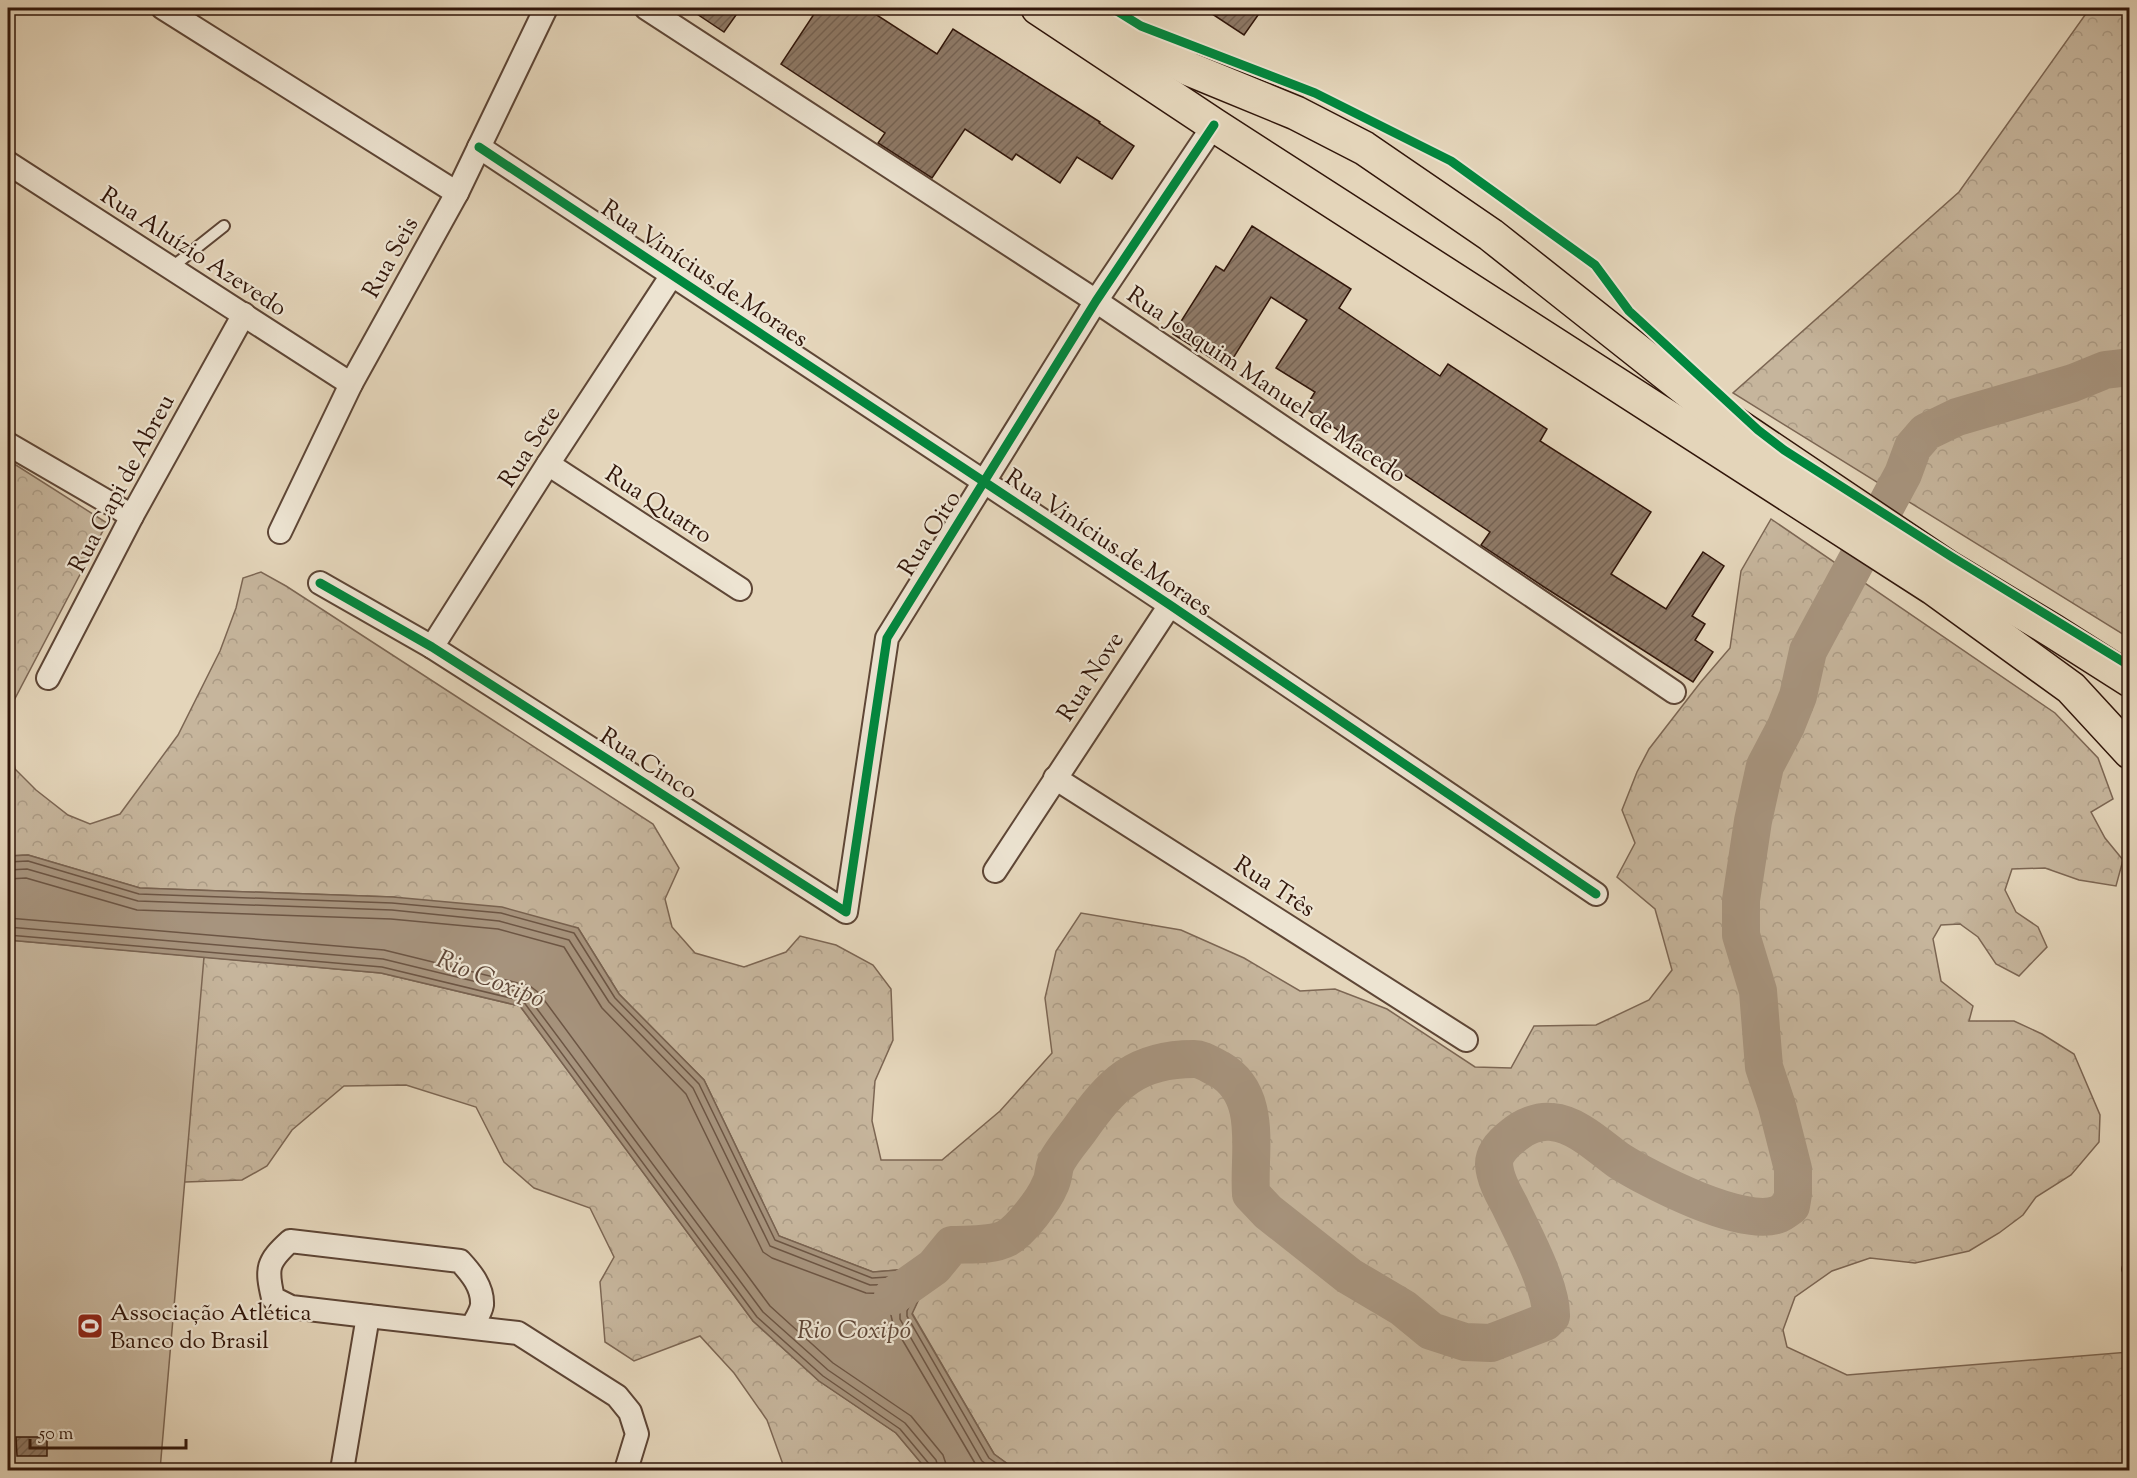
<svg xmlns="http://www.w3.org/2000/svg" width="2137" height="1478" font-family="'Sorts Mill Goudy',serif">
<defs>
<pattern id="forest-crowns" width="20" height="18" patternUnits="userSpaceOnUse" patternTransform="scale(1.5)"><rect width="20" height="18" fill="#c6b59c"/><path d="M2 6a3 3 0 1 1 6 0M12 15a3 3 0 1 1 6 0" fill="none" stroke="#ab9b85"/></pattern>
<pattern id="building-hatch" width="6" height="6" patternUnits="userSpaceOnUse" patternTransform="scale(1.5)"><rect width="6" height="6" fill="#8e7966"/><path d="M-1 1l2-2M0 6l6-6M5 7l2-2" fill="none" stroke="#756252"/></pattern>
</defs>
<rect width="100%" height="100%" fill="#e4d5ba"/>
<filter id="stains"><feTurbulence type="fractalNoise" baseFrequency=".00333" numOctaves="4"/><feColorMatrix values="0 0 0 0 .2 0 0 0 0 .09 0 0 0 0 .02 0 0 0 .5 -.17"/></filter>
<radialGradient id="worn" r=".72"><stop offset=".6" stop-color="#630" stop-opacity="0"/><stop offset="1" stop-color="#630" stop-opacity=".3"/></radialGradient>
<!-- forest -->
<g fill="url(#forest-crowns)" stroke="#7c6653" stroke-width="1.5">
<path d="M2090,8h39v630l-396,-245 226,-201z"/>
<path d="M8,460l99,63 -98,187v27l6,32 21,21 32,25 22,9 30,-10 58,-79 42,-84 16,-43 7,-30 18,-6 25,14 367,238 26,44 -14,31 7,28 23,26 49,14 42,-15 14,-16 36,9 37,20 18,24 2,51 -18,41 -3,40 9,39h61l58,-49 52,-58 -7,-55 11,-47 25,-38 100,17 63,28 56,33 35,-2 52,20 88,58 36,1 23,-42 62,-1 53,-25 23,-30 -17,-61 -38,-32 18,-34 -13,-33 15,-38 12,-23 51,-66 30,-35 11,-77 30,-52 284,194 43,45 15,41 -22,13 14,26 18,22 -7,26 -37,-6 -34,-12 -33,1 -7,21 11,22 22,15 9,20 -28,29 -23,-12 -18,-27 -18,-13 -19,1 -8,14 8,42 32,25 -4,15h45l28,13 32,20 26,61 -1,27 -28,33 -35,22 -13,18 -24,18 -30,18 -54,12 -45,-5 -38,13 -37,26 -12,33 4,17 60,28 282,-23v118h-1113l-22,-16 -82,-141 21,-46 -60,5 -94,-36 -75,-156 -85,-86 -41,-66 -185,-31 -253,-9 -112,-33 -20,1z"/>
<path d="M204,957l177,16 139,33 233,315 66,60 77,52 31,37h-142l-18,-50 -33,-47 -34,-37 -66,25 -29,-19 -5,-60 14,-25 -24,-49 -56,-20 -30,-26 -28,-55 -70,-22 -62,1 -52,44 -25,36 -25,14 -57,2 -40,-2z"/>
</g>
<!-- green -->
<path fill="#c6b59c" stroke="#7c6653" stroke-width="1.5" d="M8,940l196,17 -44,513h-152z"/>
<!-- water -->
<path fill="#a7947e" stroke="#786250" stroke-width="1.5" d="M28,855l112,33 253,9 109,10 76,21 41,66 85,86 75,156 94,36 61,-5 -22,47 82,140 22,16h-89l-31,-37 -77,-52 -66,-60 -233,-315 -139,-33 -373,-33v-84z"/>
<g fill="none" stroke-linecap="round" stroke-linejoin="round">
<!-- shore -->
<g stroke="#6c5544" stroke-width="1.5">
<path d="M8,862l20,-1 111,33 253,9 109,10 73,20 41,65 84,86 76,156 97,38 49,-3 1,3 -15,33v5l82,142 17,12"/>
<path d="M8,870l19,-1 111,32 254,9 107,11 70,19 40,62 84,86 77,158 100,39 39,-1 -9,25v10l82,142 11,9"/>
<path d="M8,879l18,-1 111,32 254,9 107,10 66,18 38,61 84,86 77,158 9,6 94,35 29,1 -5,17 3,13 86,146"/>
<path d="M8,918l376,32 146,36 9,7 231,313 63,57 78,53 32,39 5,15"/>
<path d="M8,927l375,32 143,35 237,318 65,58 77,53 31,37 3,10"/>
<path d="M8,935l374,32 141,34 234,316 66,59 77,53 30,36 1,5"/>
</g>
<!-- river -->
<path stroke="#a7947e" stroke-width="38" d="M893,1296l41,-29 18,-22c16,-1 40,1 55,-7 14,-8 37,-38 43,-53 4,-7 3,-15 6,-22 6,-12 16,-23 24,-34 32,-45 55,-70 114,-70 9,0 16,6 25,10 45,26 29,83 32,125l17,18 81,64 54,32 28,23 34,11 26,1 54,-21 6,-6c1,-29 -28,-82 -41,-110 -7,-13 -15,-27 -16,-42 0,-12 12,-23 20,-29 9,-8 25,-15 38,-13 24,2 47,24 66,38 31,20 126,69 161,54 4,-2 8,-5 12,-8l2,-12v-25l-16,-63 -13,-39 -6,-76 -17,-56v-35l12,-79 12,-55 21,-40 12,-30 10,-45 95,-177 10,-27 13,-15 31,-15 116,-34 32,-13 25,-3"/>
</g>
<!-- building -->
<g fill="url(#building-hatch)" stroke="#31160a" stroke-width="1.5">
<path d="M688,8h53l-17,24z"/>
<path d="M818,8h48l71,46 16,-25 147,93 -1,1 35,23 -22,33 -35,-22 -17,26 -44,-29 -4,6 -47,-31 -33,49 -54,-35 7,-10 -104,-69z"/>
<path d="M1203,8h60l-19,27z"/>
<path d="M1252,226l99,63 -12,19 101,68 8,-12 99,65 -7,12 111,71 -40,62 55,35 37,-57 21,14 -32,50 13,8 -10,16 18,12 -20,30 -149,-95 -63,-42 9,-13 -185,-124 10,-16 -39,-24 31,-48 -36,-23 -44,71 -54,-34 43,-68 8,5z"/>
<path d="M16,1437h31v19h-30z"/>
</g>
<g fill="none" stroke-linecap="round" stroke-linejoin="round">
<defs>
<g id="service">
<path d="M171,268l53,-42"/>
<path d="M2128,1269h2"/>
</g>
<g id="minor">
<path d="M163,8l294,185"/>
<path d="M646,8l450,293 578,391"/>
<path d="M479,147l691,458 426,289"/>
<path d="M8,163l343,221"/>
<path d="M8,444l124,72"/>
<path d="M548,464l192,125"/>
<path d="M280,532l71,-148 106,-191 89,-185"/>
<path d="M320,583l112,64 414,265 41,-274 209,-337 118,-176"/>
<path d="M432,647l116,-183 124,-189"/>
<path d="M48,678l84,-162 112,-202"/>
<path d="M1055,778l411,262"/>
<path d="M995,871l175,-266"/>
<path d="M368,1316l-77,-9 -18,-9c-7,-30 -6,-36 17,-57l170,20c11,12 23,26 22,44 -1,7 -7,16 -10,22"/>
<path d="M342,1470l26,-154 150,17 99,63 13,16 7,22 -11,36"/>
</g>
<g id="primary">
<path d="M1038,8l176,117 719,463 138,100 59,64"/>
<path d="M1087,8l102,61 107,44 68,35 127,87 211,167 245,165 106,64 77,49"/>
</g>
</defs>
<!-- service casing -->
<use href="#service" stroke="#5e4636" stroke-width="14"/>
<!-- minor casing -->
<use href="#minor" stroke="#5e4636" stroke-width="26"/>
<!-- primary casing -->
<use href="#primary" stroke="#31160a" stroke-width="36"/>
<!-- service -->
<use href="#service" stroke="#ede4d2" stroke-width="10"/>
<!-- minor -->
<use href="#minor" stroke="#ede4d2" stroke-width="22"/>
<!-- primary -->
<use href="#primary" stroke="#e4d5ba" stroke-width="33"/>
<defs>
<g id="cycleway">
<path d="M1112,8l29,18 174,67 136,68 144,104 34,46 129,119 26,20 168,107 178,109"/>
<path d="M479,147l691,458 426,289"/>
<path d="M320,583l112,64 414,265 41,-274 209,-337 118,-176"/>
</g>
</defs>
<!-- cycleway casing -->
<use href="#cycleway" stroke="#ede4d2" stroke-width="13"/>
<!-- cycleway -->
<use href="#cycleway" stroke="#00873e" stroke-width="9"/>
</g>
<!-- icons -->
<defs>
<symbol id="stadium-square" viewBox="-11 -11 22 22"><rect x="-9" y="-9" width="18" height="18" rx="4" fill="#8f2418" stroke="#ede4d2"/><path d="M0-5a6.5 5 0 1 0 0 10a6.5 5 0 1 0 0-10ZM-3.5-1.8h7v3.6h-7Z" fill="#fff"/></symbol>
</defs>
<g fill-rule="evenodd">
<use href="#stadium-square" x="75" y="1311" width="30" height="30"/>
</g>
<g text-anchor="middle" stroke-width="4.5" stroke-linejoin="round" paint-order="stroke">
<!-- street labels -->
<g font-size="24" fill="#31160a" stroke="#ede4d2">
<text transform="translate(194 251) rotate(33)" y="8">Rua Aluízio Azevedo</text>
<text transform="translate(390 257) rotate(-61)" y="8">Rua Seis</text>
<text transform="translate(705 273) rotate(34)" y="8">Rua Vinícius de Moraes</text>
<text transform="translate(1267 384) rotate(34)" y="8">Rua Joaquim Manuel de Macedo</text>
<text transform="translate(529 446) rotate(-57)" y="8">Rua Sete</text>
<text transform="translate(121 483) rotate(-62)" y="8">Rua Capi de Abreu</text>
<text transform="translate(659 504) rotate(33)" y="8">Rua Quatro</text>
<text transform="translate(929 533) rotate(-58)" y="8">Rua Oito</text>
<text transform="translate(1109 542) rotate(34)" y="8">Rua Vinícius de Moraes</text>
<text transform="translate(1090 676) rotate(-57)" y="8">Rua Nove</text>
<text transform="translate(649 763) rotate(33)" y="8">Rua Cinco</text>
<text transform="translate(1275 886) rotate(33)" y="8">Rua Três</text>
</g>
<!-- poi labels -->
<g font-size="24" fill="#31160a" stroke="#ede4d2" text-anchor="start">
<text x="110" y="1320">Associação Atlética<tspan x="110" dy="28">Banco do Brasil</tspan></text>
</g>
<!-- water labels -->
<g font-size="26" font-style="italic" fill="#604838" stroke="#ede4d2">
<text transform="translate(491 978) rotate(22)" y="9">Rio Coxipó</text>
<text x="854" y="1338">Rio Coxipó</text>
</g>
</g>
<!-- margin -->
<rect width="2137" height="1478" fill="none" stroke="#e4d5ba" stroke-width="30"/>
<rect x="9" y="9" width="2119" height="1460" fill="none" stroke="#31160a" stroke-width="3"/>
<rect x="15" y="15" width="2107" height="1448" fill="none" stroke="#31160a" stroke-width="1.5"/>
<!-- scale -->
<path d="M30 1439v9h156v-9" fill="none" stroke="#31160a" stroke-width="3"/>
<text x="39" y="1439" font-size="18" fill="#31160a" stroke="#ede4d2" stroke-width="4.5" paint-order="stroke">50 m</text>
<rect width="100%" height="100%" filter="url(#stains)"/>
<rect width="100%" height="100%" fill="url(#worn)"/>
</svg>
